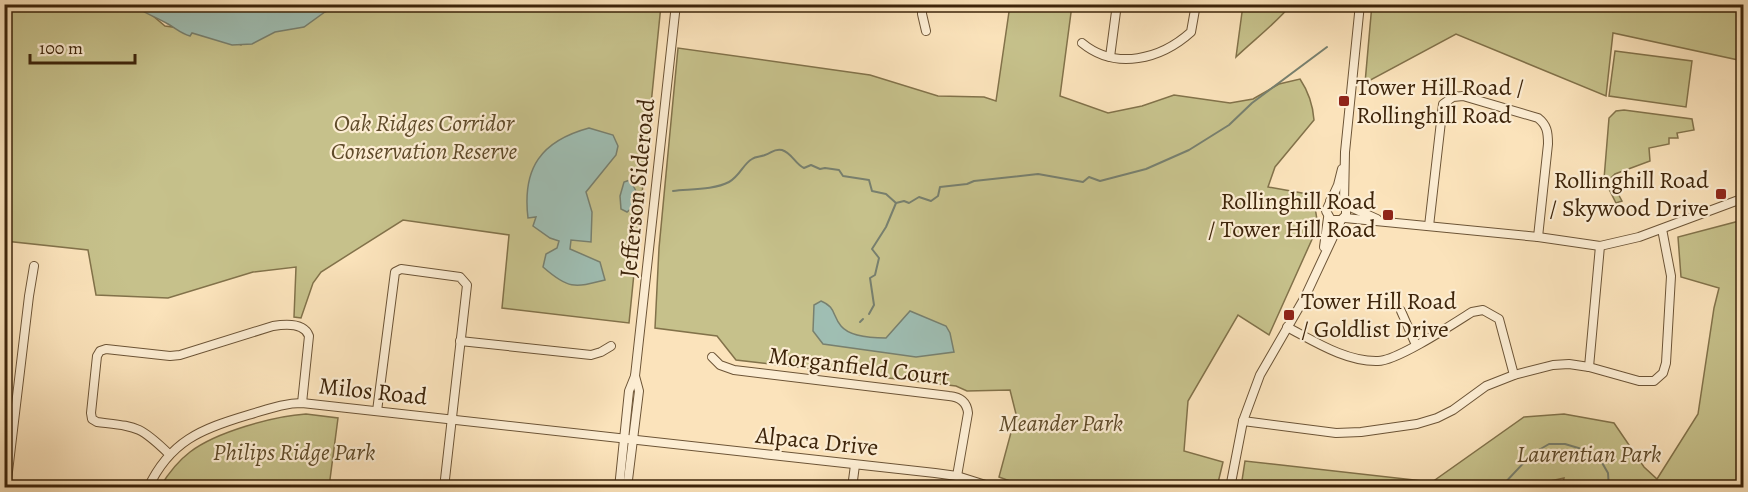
<svg xmlns="http://www.w3.org/2000/svg" width="1748" height="492" font-family="Alegreya,serif">
<rect width="100%" height="100%" fill="#fbe3bb"/>
<filter id="stains"><feTurbulence type="fractalNoise" baseFrequency=".00333" numOctaves="4"/><feColorMatrix values="0 0 0 0 .2 0 0 0 0 .09 0 0 0 0 .02 0 0 0 .5 -.17"/></filter>
<radialGradient id="worn" r=".72"><stop offset=".6" stop-color="#630" stop-opacity="0"/><stop offset="1" stop-color="#630" stop-opacity=".3"/></radialGradient>
<!-- green -->
<g fill="#c6c18b" stroke="#82724a" stroke-width="1.5">
<path d="M1372,4l371,1v56l-130,-28 -7,63 -150,-62 -91,49z"/>
<path d="M4,5h136l25,21 44,6 32,13 19,-12 86,-28h315l-32,318 -127,-15 7,-73 -106,-15 -82,52 -8,11 -12,35 -7,-1 2,-50 -43,5 -85,26 -72,-3 -8,-45 -83,-9z"/>
<path d="M1010,5h62l-12,91 48,17 34,-7 32,-11 56,8 23,-4 26,-15 21,-5c8,12 13,27 14,41l-39,47 -7,20 45,8 5,31 -49,109 -31,-20 -50,86 -4,50 39,11 -6,25 -118,1 -12,-7 -3,6h-58l-27,-10 17,-63 -6,-24 -43,1 -11,-5 -220,-26 -19,-24 -62,-8 4,-80 19,-200 192,27 68,21 46,1 12,4z"/>
<path d="M1243,5h48c-16,19 -36,34 -55,52z"/>
<path d="M1615,51l77,10 -6,46 -77,-11z"/>
<path d="M1624,110l68,9 2,11 -17,3 1,5h-9v6l-20,4 1,13 -35,13 -5,5 12,22 -6,2 -12,-24 5,-61 7,-7z"/>
<path d="M1743,216v271h-181l2,-9 -27,6 -3,4 -293,-1 4,-26 187,21 92,-65 40,-3 50,9 30,44 13,12 41,-65 16,-106 5,-20 -38,-11 -3,-40 61,-16z"/>
<path d="M306,414l32,4 -9,69h-169c8,-13 18,-26 30,-35 26,-20 84,-36 116,-38z"/>
</g>
<!-- water -->
<g fill="#9fbeb3" stroke="#78806f" stroke-width="1.5">
<path d="M132,5v-1l230,1 -3,3h-20l-2,3 -8,-2 -25,18 -29,5 -23,12 -20,1 -40,-12 -2,3c-10,-3 -13,-7 -22,-12 -12,-7 -24,-11 -36,-19z"/>
<path d="M589,128l24,7 5,11 -2,9 -30,37 6,20 -1,30 -20,-2 -1,9 30,13 5,18c-31,8 -37,9 -62,-13l3,-13 11,-6 2,-7 -9,-3 -17,-12 3,-9 -8,1c-6,-50 13,-77 61,-90z"/>
<path d="M630,180l6,11 3,1v10l-12,10 -6,-3 -1,-13 4,-14z"/>
<path d="M821,301c15,6 11,14 20,25 9,11 32,12 45,12l24,-27 36,15 4,7 4,19 -38,5 -93,-13 -10,-13 1,-26z"/>
</g>
<g fill="none" stroke-linecap="round" stroke-linejoin="round">
<!-- stream -->
<g stroke="#78806f" stroke-width="2">
<path d="M673,191c17,-2 41,-1 56,-9 11,-6 14,-18 23,-23 4,-3 9,-2 13,-4 7,-2 9,-7 17,-5 10,3 13,14 22,18l7,-3 9,4 5,-1 14,2 4,6 26,4 3,11 14,3 10,9"/>
<path d="M896,203l8,-2 5,2 10,-6 12,4 7,-5 2,-9 27,-3 7,-3 64,-7 45,8 6,-5 11,4 46,-12 43,-19 40,-25 23,-22 75,-56"/>
<path d="M869,314l5,-9 -4,-27 5,-3 4,-17 -7,-9 14,-22 10,-24"/>
<path d="M860,322l3,-3"/>
<path d="M1500,488l32,-34 17,-10h16l20,6 16,11 7,12 1,15"/>
</g>
<defs>
<g id="minor">
<path d="M922,4v10l4,17"/>
<path d="M1082,43c34,28 79,16 109,-11l5,-28"/>
<path d="M1110,57l7,-53"/>
<path d="M1330,201l11,-1 5,5v10l-5,5h-10l-5,-9 12,-26 4,-16"/>
<path d="M1344,202l1,-50 15,-148"/>
<path d="M1346,205l31,14"/>
<path d="M1345,218l193,19 62,9 39,-9 105,-39"/>
<path d="M1429,226l14,-122 10,-7 10,-1 75,22c9,7 10,14 10,26l-10,93"/>
<path d="M1324,247l4,-29"/>
<path d="M1401,311l15,34"/>
<path d="M1287,327c27,14 59,35 91,34 19,0 75,-37 94,-49l11,-2 16,9 15,56"/>
<path d="M460,341l131,14 10,-3 10,-6"/>
<path d="M712,357l8,8 14,5 215,26c11,1 18,6 19,17l-11,63"/>
<path d="M1589,367l11,-121"/>
<path d="M377,411l18,-139 6,-3 59,8 7,8 -23,203"/>
<path d="M1243,421l93,12 25,-1 56,-8 20,-6 16,-8 33,-24 28,-11 39,-10 16,-1 20,3 50,14h15l9,-8 3,-10 5,-87 -9,-47"/>
<path d="M169,454c-30,-29 -32,-27 -72,-32l-5,-3 -1,-6 6,-57 3,-5 6,-2 64,7 10,-1 93,-29c12,-2 31,-4 36,10l-7,67"/>
<path d="M13,488l-6,-8 22,-184 5,-30"/>
<path d="M148,488c22,-47 53,-59 100,-73 18,-5 35,-12 54,-12l633,70 22,3 38,12"/>
<path d="M619,488l10,-97 6,-15 41,-372"/>
<path d="M627,488l12,-97 -4,-15"/>
<path d="M852,488l3,-23"/>
<path d="M1230,488l13,-67 17,-46 45,-78 36,-77"/>
</g>
</defs>
<!-- minor casing -->
<use href="#minor" stroke="#6c5436" stroke-width="10"/>
<!-- minor -->
<use href="#minor" stroke="#fcedd3" stroke-width="8"/>
</g>
<!-- markers -->
<g fill="#8f2418" stroke="#fcedd3" stroke-width="2">
<rect x="1338" y="95" width="12" height="12" rx="3"/>
<rect x="1715" y="188" width="12" height="12" rx="3"/>
<rect x="1382" y="209" width="12" height="12" rx="3"/>
<rect x="1283" y="309" width="12" height="12" rx="3"/>
</g>
<g text-anchor="middle" stroke-width="4.5" stroke-linejoin="round" paint-order="stroke">
<!-- poi labels -->
<g font-size="24" fill="#3d240a" stroke="#fcedd3" text-anchor="start">
<text x="1356" y="95">Tower Hill Road /<tspan x="1356" dy="28">Rollinghill Road</tspan></text>
<text x="1709" y="188" text-anchor="end">Rollinghill Road<tspan x="1709" dy="28">/ Skywood Drive</tspan></text>
<text x="1376" y="209" text-anchor="end">Rollinghill Road<tspan x="1376" dy="28">/ Tower Hill Road</tspan></text>
<text x="1301" y="309">Tower Hill Road<tspan x="1301" dy="28">/ Goldlist Drive</tspan></text>
</g>
<!-- park labels -->
<g font-size="24" font-style="italic" fill="#5f4b2a" stroke="#fcedd3">
<text x="424" y="131">Oak Ridges Corridor<tspan x="424" dy="28">Conservation Reserve</tspan></text>
<text x="1061" y="431">Meander Park</text>
<text x="294" y="460">Philips Ridge Park</text>
<text x="1589" y="462">Laurentian Park</text>
</g>
<!-- street labels -->
<g font-size="24" fill="#3d240a" stroke="#fcedd3">
<text transform="translate(637 188) rotate(-84)" y="8">Jefferson Sideroad</text>
<text transform="translate(859 366) rotate(7)" y="8">Morganfield Court</text>
<text transform="translate(373 391) rotate(6)" y="8">Milos Road</text>
<text transform="translate(817 441) rotate(6)" y="8">Alpaca Drive</text>
</g>
</g>
<!-- margin -->
<rect width="1748" height="492" fill="none" stroke="#fbe3bb" stroke-width="24"/>
<rect x="6" y="6" width="1736" height="480" fill="none" stroke="#3d240a" stroke-width="3"/>
<rect x="12" y="12" width="1724" height="468" fill="none" stroke="#3d240a" stroke-width="1.5"/>
<!-- scale -->
<path d="M30 54v9h105v-9" fill="none" stroke="#3d240a" stroke-width="3"/>
<text x="39" y="54" font-size="18" fill="#3d240a" stroke="#fcedd3" stroke-width="4.5" paint-order="stroke">100 m</text>
<rect width="100%" height="100%" filter="url(#stains)"/>
<rect width="100%" height="100%" fill="url(#worn)"/>
</svg>
